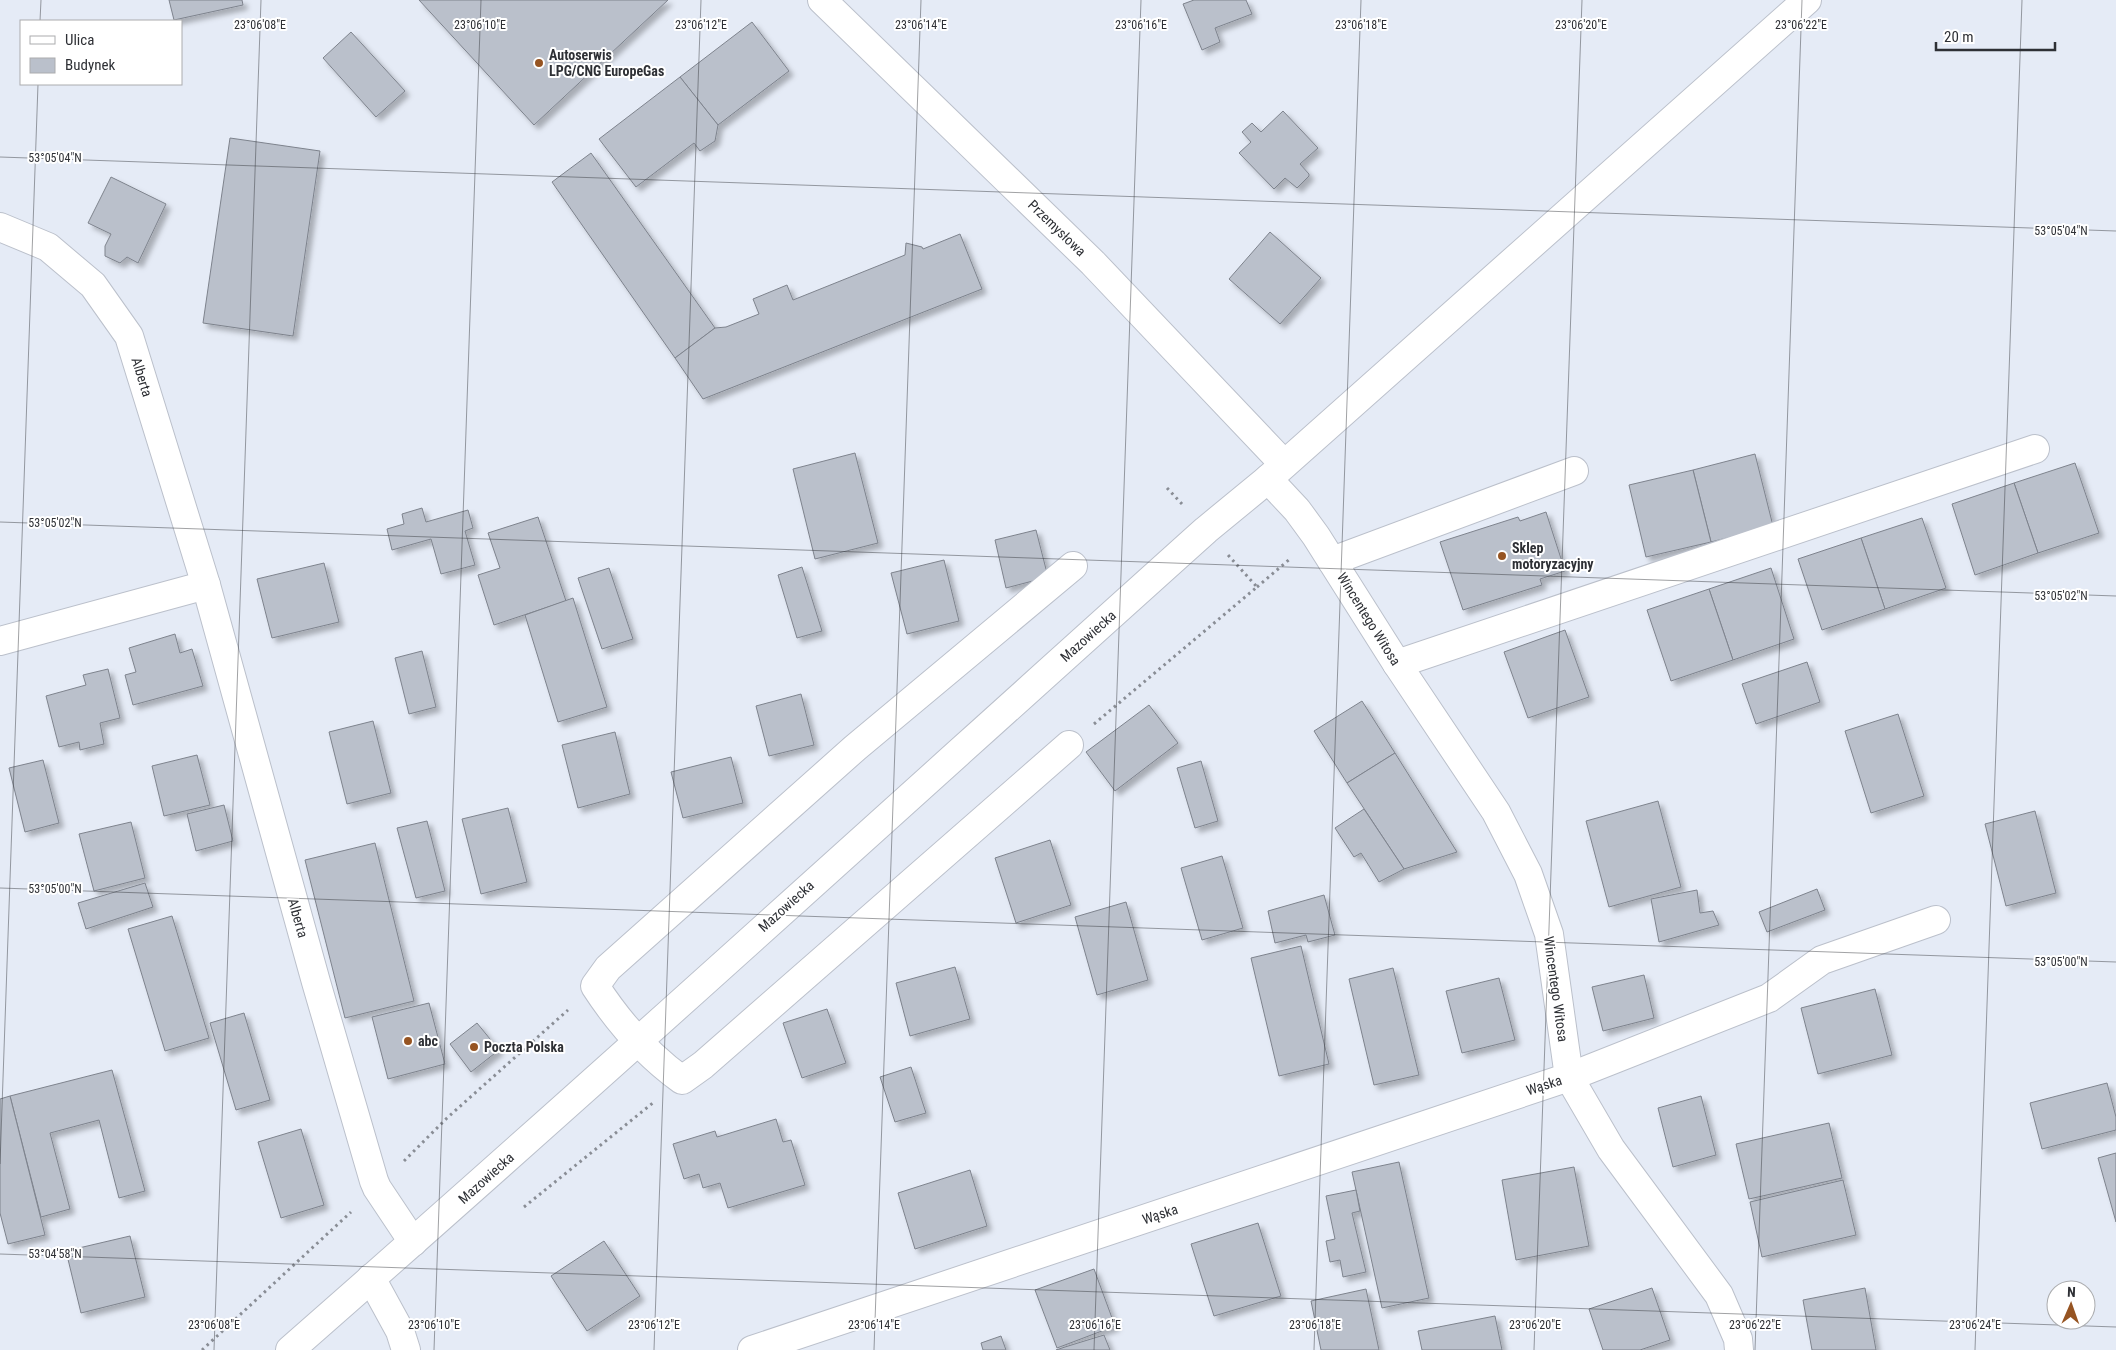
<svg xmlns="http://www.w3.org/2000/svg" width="2116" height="1350" font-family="'Roboto Condensed',sans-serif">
<defs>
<filter id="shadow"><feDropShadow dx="4.5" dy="4.5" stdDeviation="2.5" flood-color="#0004"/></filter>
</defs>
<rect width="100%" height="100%" fill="#e5ebf6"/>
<!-- building -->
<g fill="#bac0cb" stroke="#7e838d" filter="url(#shadow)">
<path d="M169,0h73l1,5 -69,15z"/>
<path d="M419,0h249l-134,125z"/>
<path d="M1194,0h52l6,14 -37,14 5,14 -18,8 -19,-46z"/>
<path d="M752,22l37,49 -71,54 -38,-48z"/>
<path d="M351,32l54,59 -29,26 -53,-59z"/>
<path d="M680,77l38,48 -3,16 -15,10 -6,-8 -58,44 -37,-48z"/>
<path d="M1283,111l35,37 -18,16 9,10v2l-12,12 -12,-10 -11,11 -35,-36 12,-11 -9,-10 10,-9 9,9z"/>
<path d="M230,138l90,13 -27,185 -90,-13z"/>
<path d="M591,153l124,175 -40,30 -123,-176z"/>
<path d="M111,177l55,27 -28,59 -11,-6 -7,6 -15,-7v-10l6,-12 -23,-11z"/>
<path d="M1270,232l51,46 -41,46 -51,-45z"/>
<path d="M960,234l22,55 -279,110 -28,-41 40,-30 11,-1 33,-13 -6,-15 34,-14 6,15 112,-45 1,-12 16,4 1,2z"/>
<path d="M855,453l23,90 -63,16 -22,-90z"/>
<path d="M1755,454l18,72 -62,16 -18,-72z"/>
<path d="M2075,463l24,70 -61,20 -24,-70z"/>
<path d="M1693,470l18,72 -65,15 -17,-72z"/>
<path d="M2014,483l24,70 -63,22 -23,-71z"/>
<path d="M422,508l4,14 42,-12 5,18 -8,3 10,34 -34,9 -10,-35 -39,11 -5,-21 17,-5 -2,-10z"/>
<path d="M1546,512l19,59 -25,8 2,6 -79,25 -23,-68 78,-25 2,4z"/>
<path d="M538,517l28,84 -72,24 -16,-50 22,-7 -12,-35z"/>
<path d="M1922,518l24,70 -61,21 -24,-71z"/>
<path d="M1036,530l12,47 -42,11 -11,-48z"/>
<path d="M1861,538l24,71 -63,21 -24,-71z"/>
<path d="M944,560l15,61 -52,13 -16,-61z"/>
<path d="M324,563l15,59 -67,16 -15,-59z"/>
<path d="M802,567l20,64 -25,7 -19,-63z"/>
<path d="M609,568l24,71 -31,10 -24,-71z"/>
<path d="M1771,568l23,71 -61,21 -24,-71z"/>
<path d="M1709,589l24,71 -62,21 -24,-71z"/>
<path d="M573,598l34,109 -49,15 -33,-107z"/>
<path d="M1565,630l24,67 -61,21 -24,-66z"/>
<path d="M175,634l5,19 12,-4 11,37 -70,19 -8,-30 11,-3 -7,-24z"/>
<path d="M422,651l14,56 -27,7 -14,-56z"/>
<path d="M1807,662l13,40 -64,22 -14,-40z"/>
<path d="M108,669l12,49 -20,5 4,21 -24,6 -1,-8 -20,5 -13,-51 40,-11 -3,-10z"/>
<path d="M801,694l13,51 -45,11 -13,-50z"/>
<path d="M1362,701l33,52 -48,30 -33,-52z"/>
<path d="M1149,705l29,38 -63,48 -29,-39z"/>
<path d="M1898,714l26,82 -53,17 -26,-82z"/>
<path d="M373,721l18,72 -44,11 -18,-72z"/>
<path d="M615,732l15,62 -52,14 -16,-63z"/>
<path d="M1395,753l62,99 -53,17 -57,-86z"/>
<path d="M197,755l13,50 -46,11 -12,-50z"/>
<path d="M731,757l12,46 -60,15 -12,-46z"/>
<path d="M43,760l16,63 -34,9 -16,-64z"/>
<path d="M1201,761l17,60 -23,7 -18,-60z"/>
<path d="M1658,801l23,86 -72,20 -23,-86z"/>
<path d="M224,805l9,36 -37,10 -9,-37z"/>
<path d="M508,808l19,74 -46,12 -19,-75z"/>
<path d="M1364,809l40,60 -25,13 -18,-29 -7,4 -19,-29z"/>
<path d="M2035,811l21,82 -50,13 -21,-82z"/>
<path d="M427,821l18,70 -29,7 -19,-70z"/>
<path d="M131,822l14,56 -51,13 -15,-57z"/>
<path d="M1050,840l21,65 -55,18 -21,-65z"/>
<path d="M375,843l39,158 -69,17 -40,-158z"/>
<path d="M1222,856l21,72 -41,12 -21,-72z"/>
<path d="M145,883l8,24 -67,22 -8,-26z"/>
<path d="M1817,889l8,21 -58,22 -8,-20z"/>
<path d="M1697,890l3,23 13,-2 6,14 -60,17 -8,-43z"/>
<path d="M1324,895l11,40 -27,7 -2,-7 -31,8 -7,-32z"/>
<path d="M1126,902l22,78 -51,15 -22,-78z"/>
<path d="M172,916l37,122 -44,13 -37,-122z"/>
<path d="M1301,946l28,118 -50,12 -28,-118z"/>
<path d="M955,967l15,52 -60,17 -14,-53z"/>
<path d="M1393,968l26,107 -45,10 -25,-106z"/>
<path d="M1644,975l10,43 -51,13 -11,-44z"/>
<path d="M1499,978l16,62 -53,13 -16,-62z"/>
<path d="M1875,989l17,66 -74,19 -17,-66z"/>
<path d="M429,1003l16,61 -57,15 -16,-62z"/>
<path d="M827,1009l19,54 -44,15 -19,-55z"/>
<path d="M244,1013l26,87 -34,10 -26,-87z"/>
<path d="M477,1023l22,27 -28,22 -21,-28z"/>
<path d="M911,1067l15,46 -31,9 -15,-45z"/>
<path d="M112,1070l33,121 -26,7 -20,-78 -49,13 20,76 -29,8 -31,-121z"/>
<path d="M2107,1083l9,34v13l-74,19 -12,-46z"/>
<path d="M10,1096l35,139 -37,9 -8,-31v-114z"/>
<path d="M1701,1096l15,59 -43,12 -15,-59z"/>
<path d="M776,1119l7,23 8,-2 14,45 -77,23 -8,-25 -17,5 -4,-14 -15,5 -11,-35 42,-13 2,6z"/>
<path d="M1829,1123l13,55 -93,21 -13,-55z"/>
<path d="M301,1129l23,76 -43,13 -23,-76z"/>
<path d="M2116,1153v69l-18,-64z"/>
<path d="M1399,1162l30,136 -47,10 -30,-136z"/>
<path d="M1574,1167l15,79 -73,14 -14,-80z"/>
<path d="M970,1170l17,56 -72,23 -17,-56z"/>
<path d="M1843,1180l13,55 -94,22 -12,-55z"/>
<path d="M1356,1190l4,21 -8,2 14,59 -23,5 -3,-17 -10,2 -4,-21 9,-2 -9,-43z"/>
<path d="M1258,1223l23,73 -67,20 -23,-72z"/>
<path d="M130,1236l15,61 -64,16 -15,-62z"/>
<path d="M604,1241l36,55 -53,35 -36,-55z"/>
<path d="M1094,1269l21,57 -58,22 -22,-58z"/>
<path d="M1652,1288l18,52 -30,10h-37l-14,-41z"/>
<path d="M1865,1288l11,62h-64l-9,-50z"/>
<path d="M1366,1289l13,61h-58l-10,-49z"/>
<path d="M1495,1316l7,34h-80l-4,-19z"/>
<path d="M1104,1335l6,15h-54l9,-3z"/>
<path d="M1001,1336l5,14h-23l-2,-7z"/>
</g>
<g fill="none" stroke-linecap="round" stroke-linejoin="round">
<defs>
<g id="minor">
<path d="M822,0l271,263 191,201"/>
<path d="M0,227l48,20 45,38 36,51 77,249 110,397 58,199 3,7 36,54"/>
<path d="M1268,479l29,31 19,26 81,128 99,148 32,62 21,60 20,143 42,72 108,146 19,44 1,11"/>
<path d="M1332,561l242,-90"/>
<path d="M0,641l206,-56"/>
<path d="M1397,664l638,-215"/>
<path d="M1069,745l-366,320 -21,15c-36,-26 -63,-57 -87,-94l13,-18 247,-220 218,-182"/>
<path d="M371,1278l29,53 6,19"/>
<path d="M290,1350c308,-270 611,-546 916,-820l62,-51 539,-479"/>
<path d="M752,1350l817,-273 200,-79 53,-38 114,-40"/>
</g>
</defs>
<!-- minor casing -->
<use href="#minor" stroke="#bbc0cb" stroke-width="30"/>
<!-- path -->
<g stroke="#898d95" stroke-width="3" stroke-dasharray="2.5 4" stroke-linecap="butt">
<path d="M1167,488l15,16"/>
<path d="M1257,587l34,-29"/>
<path d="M1094,724l163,-137 -29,-32"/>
<path d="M404,1161l43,-43 121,-108"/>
<path d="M524,1207l130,-105"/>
<path d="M202,1350l149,-138"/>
</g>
<!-- minor -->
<use href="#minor" stroke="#fff" stroke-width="28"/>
</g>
<!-- ticks -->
<path fill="none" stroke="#2e3035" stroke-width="1" stroke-opacity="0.45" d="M40,21l1,-21M0,157l2116,74M0,522l2116,74M0,888l2116,74M0,1164l38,-1080M0,1254l2116,73M214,1350l47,-1350M434,1350l47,-1350M654,1350l47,-1350M874,1350l47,-1350M1094,1350l47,-1350M1314,1350l47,-1350M1534,1350l48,-1350M1755,1350l47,-1350M1975,1350l47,-1350"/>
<!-- markers -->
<g fill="#965422" stroke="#fff" stroke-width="2">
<circle cx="539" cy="63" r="5"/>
<circle cx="1502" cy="556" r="5"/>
<circle cx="408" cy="1041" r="5"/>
<circle cx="474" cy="1047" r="5"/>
</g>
<g text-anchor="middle" stroke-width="4" stroke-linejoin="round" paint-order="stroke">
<!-- poi labels -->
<g font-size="14" font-weight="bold" fill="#2e3035" stroke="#fff" text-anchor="start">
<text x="549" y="60">Autoserwis<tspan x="549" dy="16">LPG/CNG EuropeGas</tspan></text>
<text x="1512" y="553">Sklep<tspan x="1512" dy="16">motoryzacyjny</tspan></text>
<text x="418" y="1046">abc</text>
<text x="484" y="1052">Poczta Polska</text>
</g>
<!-- street labels -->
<g font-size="14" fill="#2e3035" stroke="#fff">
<text transform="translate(1057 228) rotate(44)" y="5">Przemysłowa</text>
<text transform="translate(142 377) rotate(73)" y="5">Alberta</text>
<text transform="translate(1369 619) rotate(58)" y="5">Wincentego Witosa</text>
<text transform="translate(1088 636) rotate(-42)" y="5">Mazowiecka</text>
<text transform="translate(786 906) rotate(-42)" y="5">Mazowiecka</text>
<text transform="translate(298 918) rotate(74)" y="5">Alberta</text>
<text transform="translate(1556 989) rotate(82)" y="5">Wincentego Witosa</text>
<text transform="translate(1544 1085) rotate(-18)" y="5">Wąska</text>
<text transform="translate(486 1178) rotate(-42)" y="5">Mazowiecka</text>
<text transform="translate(1160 1214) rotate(-18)" y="5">Wąska</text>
</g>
</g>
<g font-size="12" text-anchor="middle" fill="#2e3035" stroke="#fff" stroke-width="4" stroke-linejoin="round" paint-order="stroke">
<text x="260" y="29">23°06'08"E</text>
<text x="480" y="29">23°06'10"E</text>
<text x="701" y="29">23°06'12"E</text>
<text x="921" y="29">23°06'14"E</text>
<text x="1141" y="29">23°06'16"E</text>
<text x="1361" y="29">23°06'18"E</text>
<text x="1581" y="29">23°06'20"E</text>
<text x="1801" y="29">23°06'22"E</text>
<text x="55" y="162">53°05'04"N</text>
<text x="2061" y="235">53°05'04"N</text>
<text x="55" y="527">53°05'02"N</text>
<text x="2061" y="600">53°05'02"N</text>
<text x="55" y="893">53°05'00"N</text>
<text x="2061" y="966">53°05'00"N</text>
<text x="55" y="1258">53°04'58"N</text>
<text x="214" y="1329">23°06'08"E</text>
<text x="434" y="1329">23°06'10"E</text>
<text x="654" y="1329">23°06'12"E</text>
<text x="874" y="1329">23°06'14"E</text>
<text x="1095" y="1329">23°06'16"E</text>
<text x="1315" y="1329">23°06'18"E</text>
<text x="1535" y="1329">23°06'20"E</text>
<text x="1755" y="1329">23°06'22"E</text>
<text x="1975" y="1329">23°06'24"E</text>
</g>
<!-- legend -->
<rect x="20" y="20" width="162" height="65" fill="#ffffff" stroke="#abacae"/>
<rect x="30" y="36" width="25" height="8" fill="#ffffff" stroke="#abacae"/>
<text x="65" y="45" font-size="15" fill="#2e3035">Ulica</text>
<rect x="30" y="58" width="25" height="15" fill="#bac0cb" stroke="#abacae"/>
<text x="65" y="70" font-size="15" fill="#2e3035">Budynek</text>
<!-- north arrow -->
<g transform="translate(2071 1305) rotate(2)"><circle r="24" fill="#ffffff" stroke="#abacae"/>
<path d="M0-4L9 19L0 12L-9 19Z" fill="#965422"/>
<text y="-8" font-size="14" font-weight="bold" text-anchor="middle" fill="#2e3035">N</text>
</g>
<!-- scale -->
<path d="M1936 42v8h119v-8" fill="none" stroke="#2e3035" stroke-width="2.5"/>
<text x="1944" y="42" font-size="15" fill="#2e3035" stroke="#ffffff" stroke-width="4" paint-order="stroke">20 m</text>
</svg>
